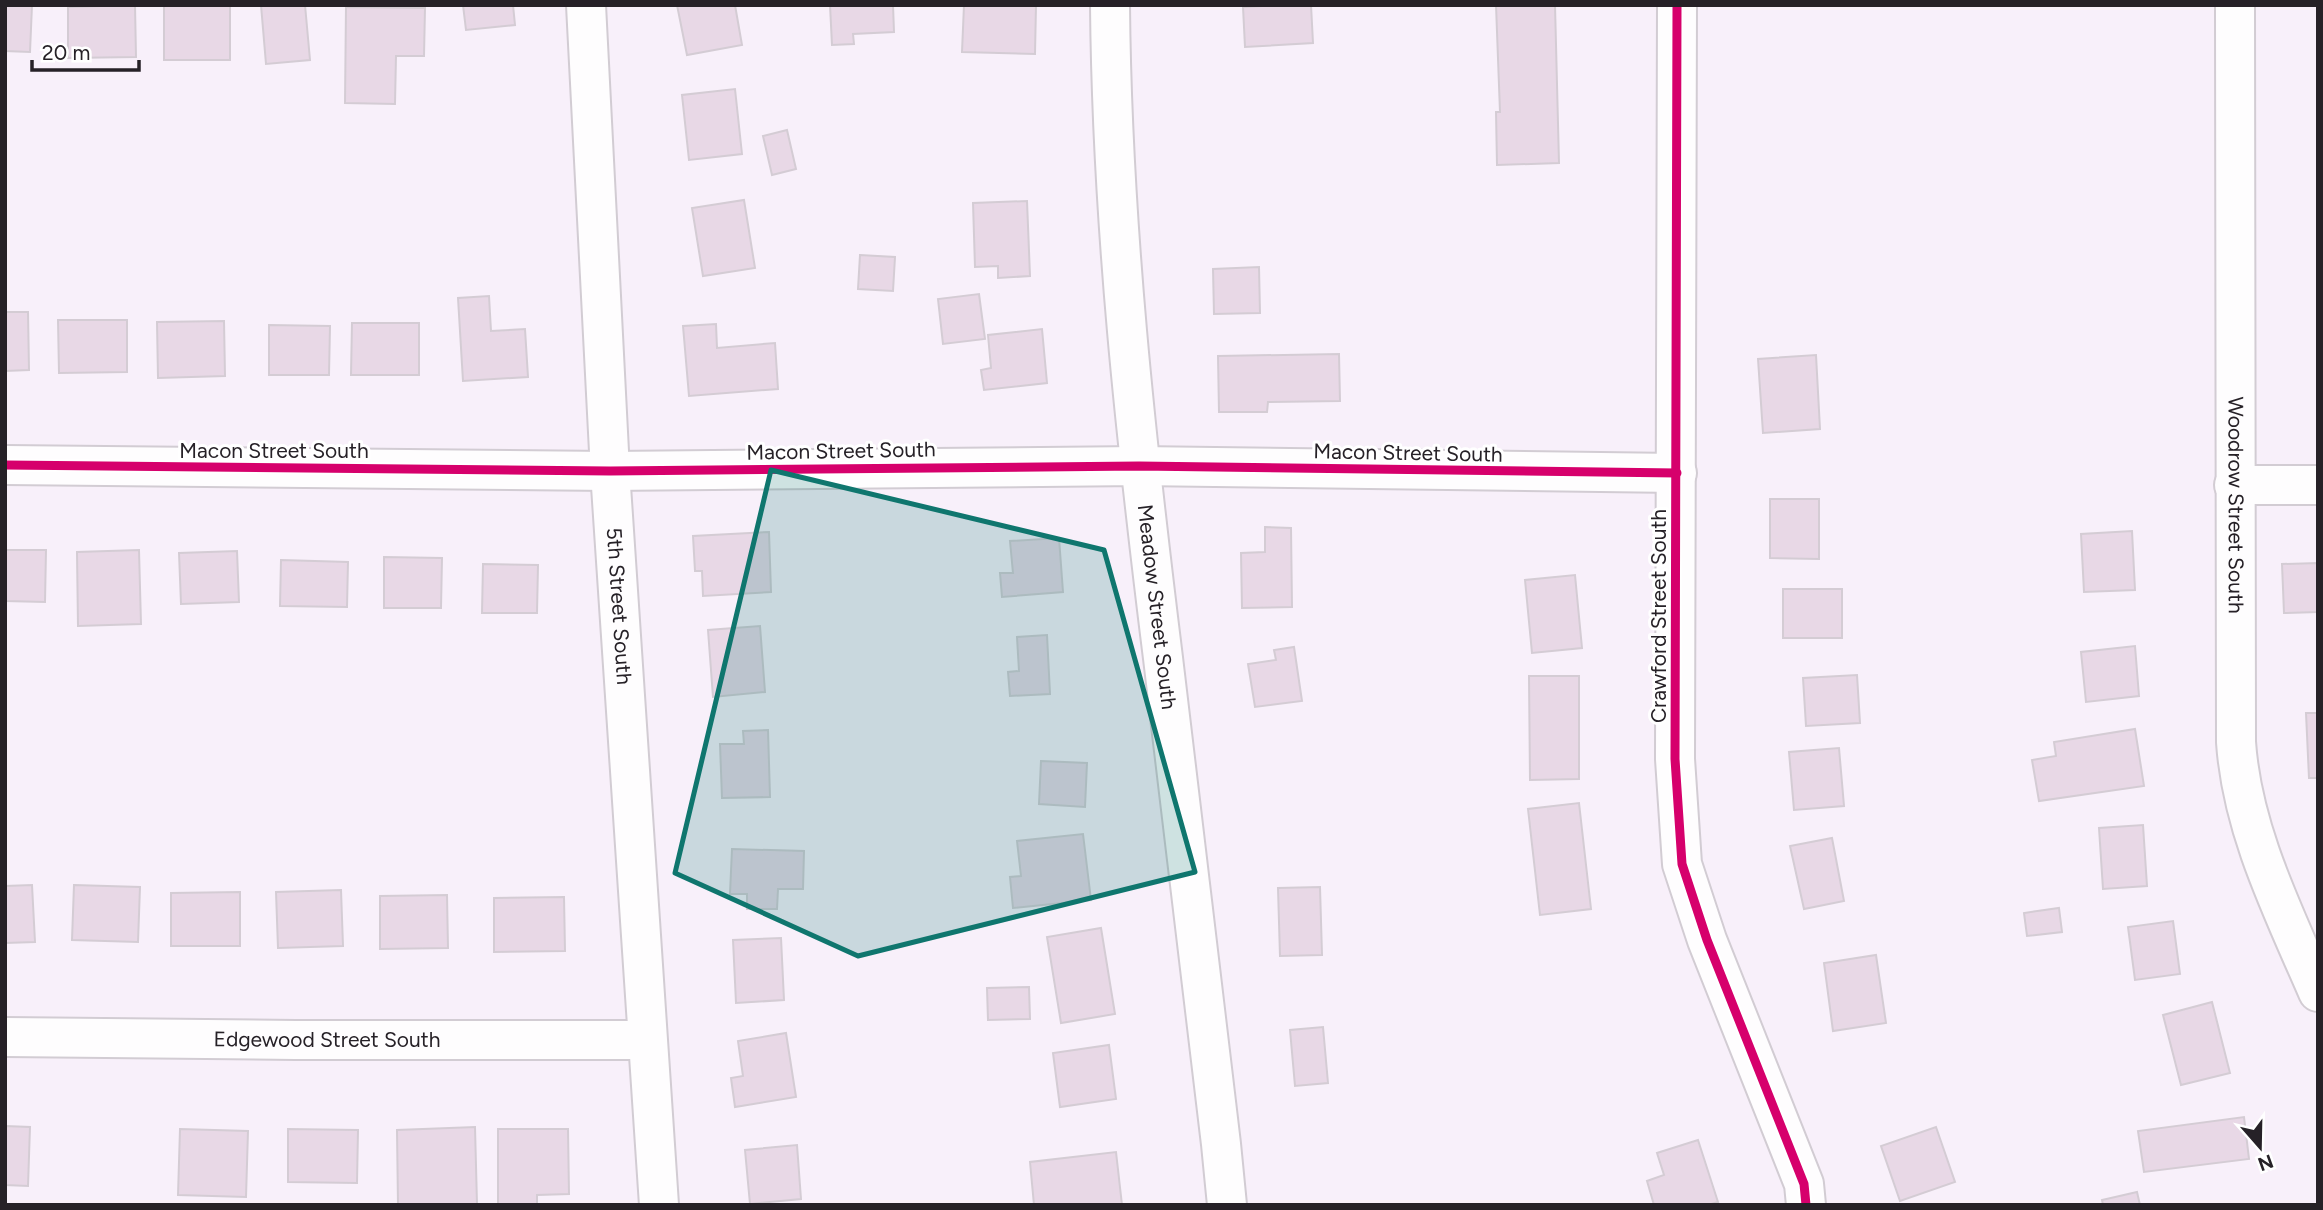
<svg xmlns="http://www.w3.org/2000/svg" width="2323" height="1210" font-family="Figtree,sans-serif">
<rect width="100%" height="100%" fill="#f8f0fa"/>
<!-- building -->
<g fill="#e8d8e6" stroke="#d4ccd4" stroke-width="2">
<path d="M5,5h27l-2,47 -25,-1z"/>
<path d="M135,5l1,52 -68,1v-51z"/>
<rect x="164" y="5" width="66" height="55"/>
<path d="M261,5h44l5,55 -44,4z"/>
<path d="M463,5h50l2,20 -49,5z"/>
<path d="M677,5h58l7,40 -55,10z"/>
<path d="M830,5h63l1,27 -41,2 1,10 -22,1z"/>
<path d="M964,5h72l-1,49 -73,-2z"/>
<path d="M1280,5h31l2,38 -68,4 -2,-40z"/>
<path d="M1496,5h59l4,158 -62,2 -1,-53h4z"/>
<path d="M346,7l79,1 -1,48h-28l-1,48 -50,-1z"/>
<path d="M735,89l7,65 -53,6 -7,-65z"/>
<path d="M787,130l9,39 -24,6 -9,-39z"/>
<path d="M744,200l11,68 -52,8 -11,-68z"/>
<path d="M1027,201l3,75 -32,2v-12l-23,1 -2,-64z"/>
<path d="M860,255l35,2 -2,34 -35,-2z"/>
<path d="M1259,267l1,46 -46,1 -1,-45z"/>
<path d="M979,294l6,45 -42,5 -5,-45z"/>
<path d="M489,296l2,35 34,-2 3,48 -65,4 -5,-83z"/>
<path d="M5,312h23l1,58 -24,1z"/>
<path d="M58,320h69v52l-68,1z"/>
<path d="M224,321l1,55 -67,2 -1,-56z"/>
<path d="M352,323h67v52h-68z"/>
<path d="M716,324l1,24 58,-5 3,46 -89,7 -6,-70z"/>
<path d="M269,325l61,1 -1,49h-60z"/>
<path d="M1042,329l5,54 -63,7 -3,-20 10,-2 -3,-33z"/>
<path d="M1339,354l1,47 -72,1 -1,10h-48l-1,-56z"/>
<path d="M1816,355l4,74 -57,4 -5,-74z"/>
<path d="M1770,499h49v60l-49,-1z"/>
<path d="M1265,527l26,1 1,79 -50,1 -1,-55 24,-1z"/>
<path d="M2132,531l3,59 -51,2 -3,-58z"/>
<path d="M769,532l2,60 -68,4 -1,-25h-7l-2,-35z"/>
<path d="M1059,538l4,54 -61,5 -2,-24h13l-3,-32z"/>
<path d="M5,550h41l-1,52 -40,-1z"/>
<path d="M139,550l2,74 -63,2 -1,-74z"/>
<path d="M237,551l2,51 -58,2 -2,-51z"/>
<path d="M384,557l58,1 -1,50h-57z"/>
<path d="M281,560l67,2 -1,45 -67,-1z"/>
<path d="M2318,563v49l-34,1 -2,-49z"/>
<path d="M483,564l55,1 -1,48h-55z"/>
<path d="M1575,575l7,73 -50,5 -7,-73z"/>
<rect x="1783" y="589" width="59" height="49"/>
<path d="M760,626l5,66 -52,5 -5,-67z"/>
<path d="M1047,635l3,59 -40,2 -2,-24 11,-1 -2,-34z"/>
<path d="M2135,646l4,50 -53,6 -5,-50z"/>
<path d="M1294,647l8,54 -47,6 -7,-43 28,-4 -2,-10z"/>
<path d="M1857,675l3,48 -54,3 -3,-48z"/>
<path d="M1529,676h50v103l-49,1z"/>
<path d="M2306,713h12v65h-9z"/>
<path d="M2135,729l9,57 -105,15 -7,-41 24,-4 -2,-14z"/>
<path d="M768,730l2,67 -48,1 -2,-54h24l-1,-13z"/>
<path d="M1839,748l5,58 -50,4 -5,-58z"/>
<path d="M1041,761l46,2 -2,44 -46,-3z"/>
<path d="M1579,803l12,106 -51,6 -12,-106z"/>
<path d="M2143,825l4,61 -44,3 -4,-61z"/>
<path d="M1083,834l8,66 -78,8 -3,-31 11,-1 -4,-35z"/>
<path d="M1832,838l12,63 -40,8 -14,-63z"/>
<path d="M732,849l72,2 -1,38h-25l-1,20h-30v-15h-17z"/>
<path d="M32,885l3,57 -30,1v-57z"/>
<path d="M74,885l66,2 -2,55 -66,-2z"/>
<path d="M1320,887l2,68 -42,1 -2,-68z"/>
<path d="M341,890l2,56 -65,2 -2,-56z"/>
<path d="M240,892v54h-69v-53z"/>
<path d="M447,895l1,53 -68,1v-53z"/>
<path d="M564,897l1,54 -71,1v-54z"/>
<path d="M2059,908l3,24 -35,4 -3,-23z"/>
<path d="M2173,921l7,53 -45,6 -7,-53z"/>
<path d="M1101,928l14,86 -54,9 -14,-86z"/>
<path d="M781,938l3,62 -48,3 -3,-63z"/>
<path d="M1876,955l10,68 -53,8 -9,-68z"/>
<path d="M1029,987l1,32 -42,1 -1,-32z"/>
<path d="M2212,1002l18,71 -49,12 -18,-70z"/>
<path d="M1323,1027l5,56 -33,3 -5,-56z"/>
<path d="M786,1033l10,64 -61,10 -4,-29 12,-2 -5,-35z"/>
<path d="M1109,1045l7,54 -56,8 -7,-54z"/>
<path d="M2244,1117l5,42 -105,13 -6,-41z"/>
<path d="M5,1126l25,1 -2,59 -23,-1z"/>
<path d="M475,1127l2,77 -79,1 -1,-75z"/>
<path d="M1936,1127l19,55 -55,19 -19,-55z"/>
<path d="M180,1129l68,2 -2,66 -68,-2z"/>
<path d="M288,1129l70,1 -1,53 -69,-1z"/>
<path d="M498,1129h70l1,65 -32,1v10h-39z"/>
<path d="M1698,1140l20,62 -10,3h-54l-7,-24 17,-6 -7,-22z"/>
<path d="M797,1145l4,54 -51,5 -5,-54z"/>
<path d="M1116,1152l6,53h-88l-4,-43z"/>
<path d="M2137,1192l3,13h-37l-1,-5z"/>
</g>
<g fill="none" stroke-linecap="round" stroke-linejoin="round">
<defs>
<g id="minor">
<path id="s1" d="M586,5l24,466 49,734"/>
<path id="s2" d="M1110,5c2,219 26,436 53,653 19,162 39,324 58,486l6,61"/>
<path d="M1677,5l-2,754 7,105 25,76 97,244 2,21"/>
<path id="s3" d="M2235,5l1,737c6,88 47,169 82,250"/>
<path d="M5,465l605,6 529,-5 538,7"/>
<path d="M2234,485h84"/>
<path id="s4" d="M5,1037l291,3h351"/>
</g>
</defs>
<!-- minor casing -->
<use href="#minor" stroke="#d2ccd3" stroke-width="42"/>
<!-- minor -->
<use href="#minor" stroke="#fefdfe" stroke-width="38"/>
<defs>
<g id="cycleway">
<path d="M1677,5l-2,754 7,105 25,76 97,244 2,21"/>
<path d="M5,465l605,6 529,-5 538,7"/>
</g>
</defs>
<!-- cycleway casing -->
<use href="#cycleway" stroke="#fff" stroke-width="13"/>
<!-- cycleway -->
<use href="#cycleway" stroke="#d6006c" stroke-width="9"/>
</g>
<!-- marked area -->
<path fill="#0f766e" fill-opacity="0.2" stroke="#0f766e" stroke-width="5" stroke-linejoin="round" d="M771,470l333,80 91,322 -337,84 -183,-83z"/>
<g text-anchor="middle" stroke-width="6" stroke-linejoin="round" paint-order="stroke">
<!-- street labels -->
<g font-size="21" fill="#262127" stroke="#fff">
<text x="274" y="458">Macon Street South</text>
<text transform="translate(841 451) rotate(-1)" y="7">Macon Street South</text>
<text transform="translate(1408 453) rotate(1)" y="7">Macon Street South</text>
<text dy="7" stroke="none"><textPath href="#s3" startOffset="500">Woodrow Street South</textPath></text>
<text dy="7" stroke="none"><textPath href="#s1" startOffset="602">5th Street South</textPath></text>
<text dy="7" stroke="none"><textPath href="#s2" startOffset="604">Meadow Street South</textPath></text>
<text transform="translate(1659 616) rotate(-90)" y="7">Crawford Street South</text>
<text dy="7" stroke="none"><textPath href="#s4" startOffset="322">Edgewood Street South</textPath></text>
</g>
</g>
<!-- border -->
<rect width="2323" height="1210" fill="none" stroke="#262127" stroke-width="14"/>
<!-- north arrow -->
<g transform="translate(2260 1147) rotate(160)" stroke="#ffffff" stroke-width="5" paint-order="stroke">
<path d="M0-5L12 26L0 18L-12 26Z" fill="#262127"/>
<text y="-10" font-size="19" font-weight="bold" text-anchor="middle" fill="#262127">N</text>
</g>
<!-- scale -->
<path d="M32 60v10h107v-10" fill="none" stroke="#262127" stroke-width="3.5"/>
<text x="42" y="60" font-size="21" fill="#262127" stroke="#ffffff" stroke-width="5" paint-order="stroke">20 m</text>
</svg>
